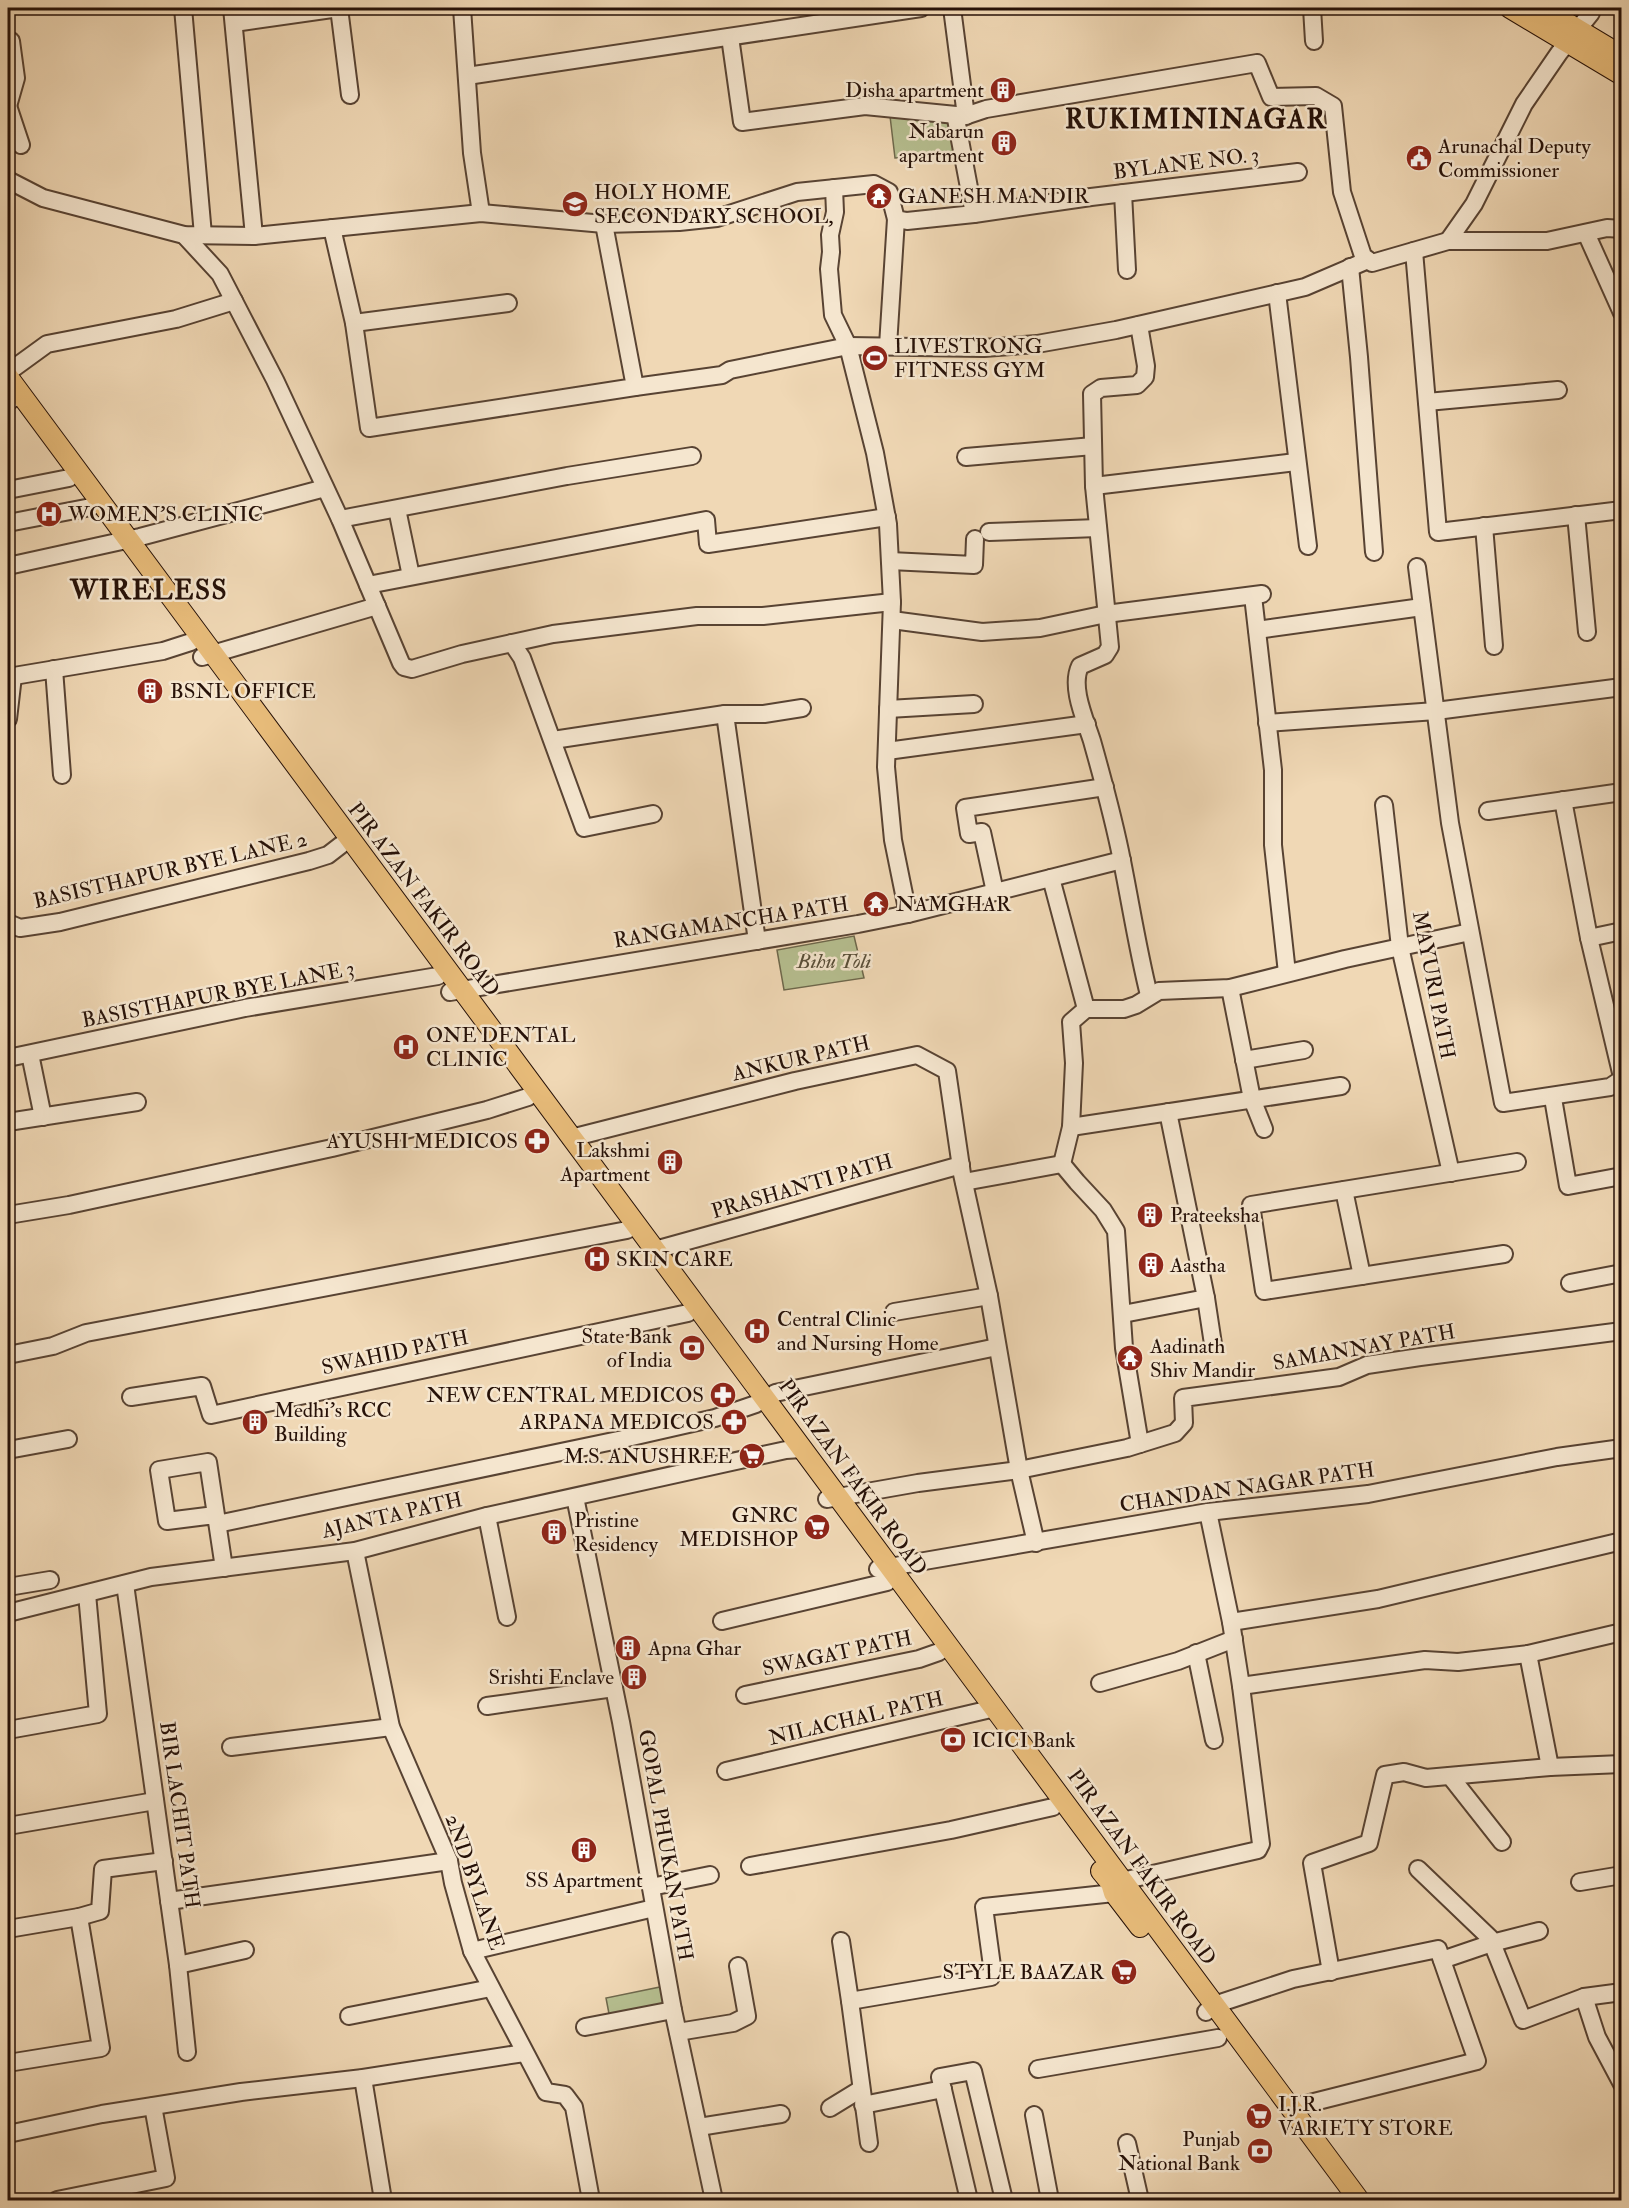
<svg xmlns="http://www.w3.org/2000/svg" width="1629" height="2208" font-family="'IM FELL Double Pica',serif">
<rect width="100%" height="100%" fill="#f0d8b5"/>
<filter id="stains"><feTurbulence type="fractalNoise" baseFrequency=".00333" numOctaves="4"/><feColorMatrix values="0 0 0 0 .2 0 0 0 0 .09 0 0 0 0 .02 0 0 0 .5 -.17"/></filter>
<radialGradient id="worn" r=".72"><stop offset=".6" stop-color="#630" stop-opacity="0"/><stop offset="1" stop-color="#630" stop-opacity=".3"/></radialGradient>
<!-- green -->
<g fill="#b6bf90" stroke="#6e684c" stroke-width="1.5">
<path d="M890,116l61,4 4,34 -60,4z"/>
<path d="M854,936l10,42 -80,12 -7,-40z"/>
<path d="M665,1986l4,21 -59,12 -4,-21z"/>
</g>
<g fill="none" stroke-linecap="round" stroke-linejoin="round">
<defs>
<g id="minor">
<path d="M183,8l20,227"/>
<path d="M232,8l22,228"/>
<path d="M339,8l11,87"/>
<path d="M462,8l10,145 9,60"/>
<path d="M1312,8l2,33"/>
<path d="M234,23l105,-15"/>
<path d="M730,37l12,85 123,-16 101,10 -14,-108"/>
<path d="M467,76l454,-68"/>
<path d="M8,106l8,-28 -5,-37"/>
<path d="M8,106l13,39"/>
<path d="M8,180l35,18 141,37 70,1 227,-23 123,11 75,-2 38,-4 80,-26 77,-8 15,8 7,27 11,2 67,-7 -18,-95 30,-10 271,-46 14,34 45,-1 17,10 9,86 21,64 9,7 76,-22h99l60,-13 15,1"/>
<path d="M834,188l1,24 -5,23 1,17 -2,17 4,46 15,31 27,107 13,71 4,78 -6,165 7,73 15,74"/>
<path d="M1123,193l4,77"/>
<path d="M974,214l117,-17 207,-25"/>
<path d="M332,228l22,95 15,105 266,-41 -31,-163"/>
<path d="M1586,233l36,80"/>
<path d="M184,235l36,39 55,106 65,139 61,144 3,4 8,2 50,-15 91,-20 144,-18h66l129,-14"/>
<path d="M1448,241l26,-37 50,-100 35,-51 32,-40v-5"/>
<path d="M1414,251l24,281 184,-22"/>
<path d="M1350,267l9,90 15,195"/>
<path d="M1277,293l31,253"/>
<path d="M354,323l154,-20"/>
<path d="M1139,325l7,41 -1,11 -8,8 -36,3 -9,6 2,92 16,161 -5,8 -25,11c-10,21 5,53 12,75 11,39 22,79 30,120 9,45 16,90 27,134"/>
<path d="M888,346l8,-127"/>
<path d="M14,368l33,-24 129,-25 58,-18"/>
<path d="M635,387l87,-12 8,-5 118,-24 136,2 53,-4 79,-14 189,-43 63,-27"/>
<path d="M8,400h3"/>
<path d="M1427,402l131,-12"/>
<path d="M966,457l127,-11"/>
<path d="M1094,486l202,-24"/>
<path d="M8,490l61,-12"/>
<path d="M397,509l14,67"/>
<path d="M1576,515l11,117"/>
<path d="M340,519l227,-43 125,-20"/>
<path d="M8,523l83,-16"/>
<path d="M1484,526l10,120"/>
<path d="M989,532l109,-4"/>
<path d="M890,561l84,4 1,-26"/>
<path d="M8,566l132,-29 185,-49"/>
<path d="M1417,567l33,256 53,280 107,-16 12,-8"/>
<path d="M368,585l338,-65 2,24 179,-27"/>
<path d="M1253,596l20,174v75l14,128"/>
<path d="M892,620l90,12 58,-4 66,-14 156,-20"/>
<path d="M1257,630l165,-23"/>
<path d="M512,643l10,15 62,170 69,-14"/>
<path d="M202,657l175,-51"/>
<path d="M54,669l8,106"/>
<path d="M8,677l155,-26 28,-9"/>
<path d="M888,709l86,-5"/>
<path d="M725,714h39l38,-6"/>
<path d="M8,719l5,-43"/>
<path d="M1267,723l169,-12 186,-24"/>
<path d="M553,740l172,-26 32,227"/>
<path d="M887,751l200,-27"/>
<path d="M1563,800l26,138 33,139"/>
<path d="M1384,805l16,142 51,226"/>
<path d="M1488,811l134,-19"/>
<path d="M1051,878l35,131"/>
<path d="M995,892l-13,-60 -13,2 -4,-26 140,-21"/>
<path d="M8,923l12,5 40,-6 249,-61 19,-6 13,-10"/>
<path d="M1589,938l33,-7"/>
<path d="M1230,988l22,111 12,30"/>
<path d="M450,992l408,-68 50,-10 214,-54"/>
<path d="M30,1054l13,63"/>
<path d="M8,1058l237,-50 193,-32"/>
<path d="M1244,1060l60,-10"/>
<path d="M1554,1104l14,82 54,-10"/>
<path d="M8,1122l129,-20"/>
<path d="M1071,1127l270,-41"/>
<path d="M571,1138l224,-57 122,-26 30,16 15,103 27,122 30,174 17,73"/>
<path d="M1062,1164l9,-37 3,-64 -3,-41 15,-13h38l12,-4 23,-14 71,-3 115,-29 125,-27"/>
<path d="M1062,1164l15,18 26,28 13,21 8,117 16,96"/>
<path d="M964,1182l98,-18"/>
<path d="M1344,1190l18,86"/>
<path d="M8,1215l61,-10 263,-57 155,-38 41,-13 8,-7"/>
<path d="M655,1250l306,-85"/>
<path d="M1504,1254l-240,37 -13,-86 266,-43"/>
<path d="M1570,1283l52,-10"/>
<path d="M1206,1298l7,46"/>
<path d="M894,1312l95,-16"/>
<path d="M1123,1314l83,-16 -38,-186"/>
<path d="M8,1355l45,-9 33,-13 541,-103"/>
<path d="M775,1393l222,-46"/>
<path d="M131,1397l71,-11 9,29 477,-102"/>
<path d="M8,1450l60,-11"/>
<path d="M575,1497l46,225 52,288 41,190"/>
<path d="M827,1499l91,-16 101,-13 108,-22 48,-15 9,-10 -1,-25 156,-21 28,-12 53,-8 202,-26"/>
<path d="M1208,1512l23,110 10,64 184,-26 33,2 70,-8 94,-22"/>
<path d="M215,1515l-48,6 -8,-51 49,-8 16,106"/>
<path d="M487,1516l20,101"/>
<path d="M222,1523l401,-84 92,-21 41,-14"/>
<path d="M355,1551l36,176 58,134 4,22 19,68 74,141 19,3 9,12 17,93"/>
<path d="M878,1569l330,-57 160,-18 189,-37 65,-9"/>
<path d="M125,1584l53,381 9,87"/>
<path d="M8,1587l42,-7"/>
<path d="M8,1613l143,-36 204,-26 132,-35 299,-66 16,-1"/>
<path d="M722,1621l165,-39"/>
<path d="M1231,1622l147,-23 244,-58"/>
<path d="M1196,1653l18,87"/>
<path d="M1528,1654l22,113"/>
<path d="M1100,1683l78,-22 56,-22"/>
<path d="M745,1695l174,-36 20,-7"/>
<path d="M487,1706l127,-18"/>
<path d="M8,1730l90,-16 -11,-120"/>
<path d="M231,1747l160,-20"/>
<path d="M726,1771l269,-63"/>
<path d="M1450,1776l52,66"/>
<path d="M8,1826l147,-25"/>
<path d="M750,1866l201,-36 102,-23"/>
<path d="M1418,1869l72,69 33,82 61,-23 38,-5"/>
<path d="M1122,1881l136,-31 3,-6 -20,-158"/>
<path d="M1580,1882l42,-7"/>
<path d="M651,1887l59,-12"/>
<path d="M169,1901l280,-40"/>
<path d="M8,1929l71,-12 21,-6 3,-42 61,-8"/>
<path d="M841,1941l9,60 141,-24 1,-11 -8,-59 130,-14"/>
<path d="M472,1951l182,-43"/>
<path d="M1442,1960l50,-17 47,-12"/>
<path d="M178,1965l67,-15"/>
<path d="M1331,1972l-19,-109 57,-20 16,-68 19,-3 22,6 124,-11 72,-3"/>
<path d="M1584,1997l13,40 25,47"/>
<path d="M850,2001l19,142"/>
<path d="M1206,2012l8,-7 79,-26 145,-30 39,112 -187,47"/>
<path d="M349,2016l142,-28"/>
<path d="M585,2027l88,-17"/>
<path d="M678,2032l55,-9 14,-7 -9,-50"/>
<path d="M8,2063l93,-15 -22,-131"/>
<path d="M1038,2069l180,-31"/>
<path d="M363,2078l20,122"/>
<path d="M863,2105l80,-16"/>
<path d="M830,2108l31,-19"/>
<path d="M1034,2115l16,85"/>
<path d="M699,2127l82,-13"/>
<path d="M8,2134l94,-20 51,-8 88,-14 122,-14 161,-25"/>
<path d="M1127,2143l13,57"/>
<path d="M57,2200l109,-22 -13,-72"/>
<path d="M969,2200l-29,-123 33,-6 31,129"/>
</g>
<g id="major">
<path d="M1510,8l112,67"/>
<path d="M1542,8l80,48"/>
<path d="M8,377l1351,1823"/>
<path d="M1101,1871l10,12 3,10 26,34"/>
</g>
</defs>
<!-- minor casing -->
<use href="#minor" stroke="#584333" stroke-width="20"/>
<!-- major casing -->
<use href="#major" stroke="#261108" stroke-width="22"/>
<!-- minor -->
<use href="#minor" stroke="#f5e6cf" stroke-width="16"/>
<!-- major -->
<use href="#major" stroke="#e8bc7a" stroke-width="20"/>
</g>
<!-- icons -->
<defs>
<symbol id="building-disc" viewBox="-11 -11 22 22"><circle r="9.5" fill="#8f2418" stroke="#f5e6cf"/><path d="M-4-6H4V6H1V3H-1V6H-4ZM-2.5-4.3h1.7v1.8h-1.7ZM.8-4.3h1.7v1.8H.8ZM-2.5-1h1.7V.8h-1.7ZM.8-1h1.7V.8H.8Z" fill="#fff"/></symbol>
<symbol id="civic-disc" viewBox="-11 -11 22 22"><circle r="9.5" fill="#8f2418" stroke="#f5e6cf"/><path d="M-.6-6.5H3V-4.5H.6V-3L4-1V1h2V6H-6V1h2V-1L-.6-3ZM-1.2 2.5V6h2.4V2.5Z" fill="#fff"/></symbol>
<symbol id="temple-disc" viewBox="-11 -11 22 22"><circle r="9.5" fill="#8f2418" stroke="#f5e6cf"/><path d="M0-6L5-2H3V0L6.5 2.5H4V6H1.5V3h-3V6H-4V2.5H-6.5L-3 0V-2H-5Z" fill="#fff"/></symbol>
<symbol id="school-disc" viewBox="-11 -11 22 22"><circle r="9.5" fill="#8f2418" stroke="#f5e6cf"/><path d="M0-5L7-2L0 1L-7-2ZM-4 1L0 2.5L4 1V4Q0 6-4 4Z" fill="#fff"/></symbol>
<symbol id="stadium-disc" viewBox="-11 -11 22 22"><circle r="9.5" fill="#8f2418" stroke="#f5e6cf"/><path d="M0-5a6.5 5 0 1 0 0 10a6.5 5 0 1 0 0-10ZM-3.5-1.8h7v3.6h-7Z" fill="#fff"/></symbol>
<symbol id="hospital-disc" viewBox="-11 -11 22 22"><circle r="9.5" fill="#8f2418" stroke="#f5e6cf"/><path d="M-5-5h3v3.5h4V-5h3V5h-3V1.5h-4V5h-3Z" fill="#fff"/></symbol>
<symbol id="pharmacy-disc" viewBox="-11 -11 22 22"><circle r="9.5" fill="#8f2418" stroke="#f5e6cf"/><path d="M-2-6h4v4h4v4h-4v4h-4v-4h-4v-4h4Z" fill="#fff"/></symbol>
<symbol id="bank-disc" viewBox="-11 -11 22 22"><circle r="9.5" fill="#8f2418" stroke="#f5e6cf"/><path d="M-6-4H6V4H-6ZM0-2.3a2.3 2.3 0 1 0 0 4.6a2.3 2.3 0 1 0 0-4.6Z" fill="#fff"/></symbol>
<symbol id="supermarket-disc" viewBox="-11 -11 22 22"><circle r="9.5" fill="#8f2418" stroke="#f5e6cf"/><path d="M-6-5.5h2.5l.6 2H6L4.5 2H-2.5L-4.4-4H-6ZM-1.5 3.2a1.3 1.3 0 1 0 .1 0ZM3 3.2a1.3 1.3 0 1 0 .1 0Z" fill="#fff"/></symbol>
</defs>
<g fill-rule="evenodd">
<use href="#building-disc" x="988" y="75" width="30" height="30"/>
<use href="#building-disc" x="989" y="128" width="30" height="30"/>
<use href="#civic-disc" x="1404" y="143" width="30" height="30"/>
<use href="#temple-disc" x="864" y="181" width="30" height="30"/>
<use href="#school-disc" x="560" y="189" width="30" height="30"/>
<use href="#stadium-disc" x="860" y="343" width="30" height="30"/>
<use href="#hospital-disc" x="34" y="499" width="30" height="30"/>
<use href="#building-disc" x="135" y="676" width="30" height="30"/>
<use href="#temple-disc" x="861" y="889" width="30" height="30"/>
<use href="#hospital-disc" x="391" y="1032" width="30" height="30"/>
<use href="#pharmacy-disc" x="522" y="1126" width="30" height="30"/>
<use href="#building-disc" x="655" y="1147" width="30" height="30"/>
<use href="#building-disc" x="1135" y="1200" width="30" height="30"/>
<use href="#hospital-disc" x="582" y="1244" width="30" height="30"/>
<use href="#building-disc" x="1136" y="1250" width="30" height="30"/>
<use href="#hospital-disc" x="742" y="1316" width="30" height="30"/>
<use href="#bank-disc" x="677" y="1333" width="30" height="30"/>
<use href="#temple-disc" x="1115" y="1343" width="30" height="30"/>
<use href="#pharmacy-disc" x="708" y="1380" width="30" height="30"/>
<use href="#building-disc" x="240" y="1407" width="30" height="30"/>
<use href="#pharmacy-disc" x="719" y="1407" width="30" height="30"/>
<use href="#supermarket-disc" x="737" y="1441" width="30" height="30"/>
<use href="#supermarket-disc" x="802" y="1512" width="30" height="30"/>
<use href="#building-disc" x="539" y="1517" width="30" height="30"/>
<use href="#building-disc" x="613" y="1633" width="30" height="30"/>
<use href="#building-disc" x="619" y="1662" width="30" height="30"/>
<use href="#bank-disc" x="938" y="1725" width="30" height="30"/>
<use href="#building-disc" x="569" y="1835" width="30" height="30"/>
<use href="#supermarket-disc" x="1109" y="1957" width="30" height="30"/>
<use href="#supermarket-disc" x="1244" y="2101" width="30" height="30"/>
<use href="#bank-disc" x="1245" y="2136" width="30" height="30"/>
</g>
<g text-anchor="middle" stroke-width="5" stroke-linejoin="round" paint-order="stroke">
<!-- poi labels -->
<g font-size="21" fill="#261108" stroke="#f5e6cf" text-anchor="start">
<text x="984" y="97" text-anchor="end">Disha apartment</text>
<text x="984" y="138" text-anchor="end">Nabarun<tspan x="984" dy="24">apartment</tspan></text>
<text x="1438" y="153">Arunachal Deputy<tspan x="1438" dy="24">Commissioner</tspan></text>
<text x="594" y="199">HOLY HOME<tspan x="594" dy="24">SECONDARY SCHOOL,</tspan></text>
<text x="898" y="203">GANESH MANDIR</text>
<text x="894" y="353">LIVESTRONG<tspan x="894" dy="24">FITNESS GYM</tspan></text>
<text x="68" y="521">WOMEN'S CLINIC</text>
<text x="170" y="698">BSNL OFFICE</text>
<text x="896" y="911">NAMGHAR</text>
<text x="426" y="1042">ONE DENTAL<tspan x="426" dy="24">CLINIC</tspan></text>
<text x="518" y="1148" text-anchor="end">AYUSHI MEDICOS</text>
<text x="650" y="1157" text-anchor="end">Lakshmi<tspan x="650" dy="24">Apartment</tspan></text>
<text x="1170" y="1222">Prateeksha</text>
<text x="616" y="1266">SKIN CARE</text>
<text x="1170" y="1272">Aastha</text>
<text x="777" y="1326">Central Clinic<tspan x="777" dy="24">and Nursing Home</tspan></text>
<text x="672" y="1343" text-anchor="end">State Bank<tspan x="672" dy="24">of India</tspan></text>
<text x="1150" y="1353">Aadinath<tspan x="1150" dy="24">Shiv Mandir</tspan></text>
<text x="704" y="1402" text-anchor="end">NEW CENTRAL MEDICOS</text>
<text x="274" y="1417">Medhi's RCC<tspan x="274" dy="24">Building</tspan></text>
<text x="714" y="1429" text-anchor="end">ARPANA MEDICOS</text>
<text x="732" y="1463" text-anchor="end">M.S. ANUSHREE</text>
<text x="798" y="1522" text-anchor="end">GNRC<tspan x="798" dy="24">MEDISHOP</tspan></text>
<text x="574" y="1527">Pristine<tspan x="574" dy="24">Residency</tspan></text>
<text x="648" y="1655">Apna Ghar</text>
<text x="614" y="1684" text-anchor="end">Srishti Enclave</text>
<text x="972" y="1747">ICICI Bank</text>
<text x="584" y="1887" text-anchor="middle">SS Apartment</text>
<text x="1104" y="1979" text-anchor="end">STYLE BAAZAR</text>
<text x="1278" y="2111">I.J.R.<tspan x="1278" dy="24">VARIETY STORE</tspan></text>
<text x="1240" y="2146" text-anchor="end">Punjab<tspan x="1240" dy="24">National Bank</tspan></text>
</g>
<!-- street labels -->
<g font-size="21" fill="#261108" stroke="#f5e6cf">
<text transform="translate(1186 163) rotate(-7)" y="7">BYLANE NO. 3</text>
<text transform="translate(170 870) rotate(-13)" y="7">BASISTHAPUR BYE LANE 2</text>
<text transform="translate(424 899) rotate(53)" y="7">PIR AZAN FAKIR ROAD</text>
<text transform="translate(731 922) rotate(-9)" y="7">RANGAMANCHA PATH</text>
<text transform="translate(1434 985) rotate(79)" y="7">MAYURI PATH</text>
<text transform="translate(218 994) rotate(-11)" y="7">BASISTHAPUR BYE LANE 3</text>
<text transform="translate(801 1058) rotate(-13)" y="7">ANKUR PATH</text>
<text transform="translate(802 1186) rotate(-16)" y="7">PRASHANTI PATH</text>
<text transform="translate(1364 1347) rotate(-10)" y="7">SAMANNAY PATH</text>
<text transform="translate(395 1352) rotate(-12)" y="7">SWAHID PATH</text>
<text transform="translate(853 1477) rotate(54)" y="7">PIR AZAN FAKIR ROAD</text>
<text transform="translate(1247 1487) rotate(-8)" y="7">CHANDAN NAGAR PATH</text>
<text transform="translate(392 1515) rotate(-13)" y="7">AJANTA PATH</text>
<text transform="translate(837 1653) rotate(-12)" y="7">SWAGAT PATH</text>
<text transform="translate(856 1718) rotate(-13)" y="7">NILACHAL PATH</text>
<text transform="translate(180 1815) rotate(82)" y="7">BIR LACHIT PATH</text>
<text transform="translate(666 1845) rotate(80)" y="7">GOPAL PHUKAN PATH</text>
<text transform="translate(1142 1867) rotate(54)" y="7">PIR AZAN FAKIR ROAD</text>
<text transform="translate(475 1882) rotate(71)" y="7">2ND BYLANE</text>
</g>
<!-- park labels -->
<g font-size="21" font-style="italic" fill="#584e38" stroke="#f5e6cf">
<text x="834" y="968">Bihu Toli</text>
</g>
<!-- district labels -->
<g font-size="27" font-weight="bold" letter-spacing="1.5" fill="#261108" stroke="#f5e6cf">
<text x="1196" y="128">RUKIMININAGAR</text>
<text x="149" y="599">WIRELESS</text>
</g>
</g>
<!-- margin -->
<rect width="1629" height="2208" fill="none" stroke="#f0d8b5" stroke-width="30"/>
<rect x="9" y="9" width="1611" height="2190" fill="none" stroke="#261108" stroke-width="3"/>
<rect x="15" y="15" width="1599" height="2178" fill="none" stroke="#261108" stroke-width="1.5"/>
<rect width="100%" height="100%" filter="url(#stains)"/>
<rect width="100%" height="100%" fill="url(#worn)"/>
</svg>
